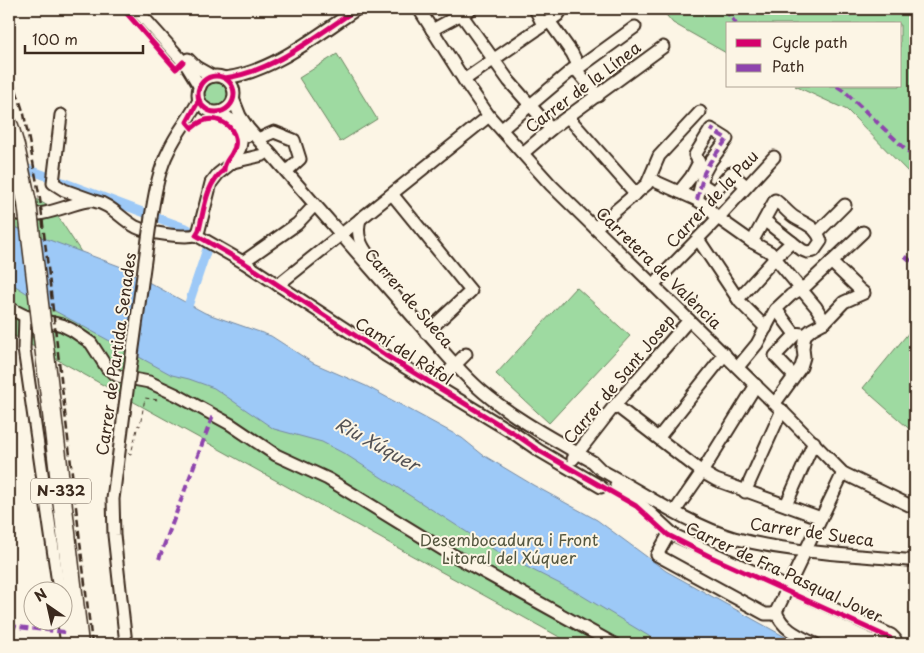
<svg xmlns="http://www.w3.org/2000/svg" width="924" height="653" font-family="'Playpen Sans',sans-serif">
<rect width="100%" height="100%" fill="#fcf5e5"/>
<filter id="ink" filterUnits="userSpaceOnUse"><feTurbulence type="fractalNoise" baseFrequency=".02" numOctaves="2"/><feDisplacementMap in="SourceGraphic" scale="10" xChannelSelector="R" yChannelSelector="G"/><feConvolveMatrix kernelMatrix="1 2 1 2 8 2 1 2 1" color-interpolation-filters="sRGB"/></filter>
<g filter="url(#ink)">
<!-- green -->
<g fill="#9edaa1" stroke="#6c8260">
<path d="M661,9h254v170l-68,-69 -52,-24h105v-62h-172v30l-55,-31z"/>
<path d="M337,54l40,65 -37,23 -41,-64z"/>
<circle cx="216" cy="94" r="12"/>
<path d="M9,183l44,26 30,46 686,389h-197l-563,-311z"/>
<path d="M576,287l54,49 -81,87 -53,-49z"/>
<path d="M915,325v109l-52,-46z"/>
</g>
<!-- water -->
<path fill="#9dc9f7" stroke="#7689a0" d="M9,225l110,41 86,47 66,23 42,27 53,23 96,52 21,17 50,30 64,35 69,51 132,73h-136l-86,-52 -75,-38 -156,-100 -23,-12 -48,-13 -60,-41 -25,-9 -17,-4 -117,-64 -46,-29z"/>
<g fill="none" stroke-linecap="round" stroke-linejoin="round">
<!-- canal -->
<g stroke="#9dc9f7" stroke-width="9">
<path d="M9,162l136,51"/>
<path d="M158,218l30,11"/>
<path d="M185,315l22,-66"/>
</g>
<defs>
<g id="minor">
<path d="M136,9l51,57 13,21"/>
<path d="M419,9l45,71 25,36 62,69 235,230 57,58 72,35"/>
<path d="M535,9l8,16"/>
<path d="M461,14l48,67 42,48"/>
<path d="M549,21l23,32 4,8 2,11 20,24"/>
<path d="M432,30l39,-21"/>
<path d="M188,59l8,8 16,9"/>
<circle cx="216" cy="94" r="18"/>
<path d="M225,78c48,-6 92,-43 132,-69"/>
<path d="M464,80l94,-65 4,-6"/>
<path d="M234,101l6,15 8,12 187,214c15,17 30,35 48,50 33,28 72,48 110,70l8,8c41,22 88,55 133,68 59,16 121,16 181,23"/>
<path d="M220,113l13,8 14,15"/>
<path d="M61,115l-8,68 11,7 28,10"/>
<path d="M568,117l68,77"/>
<path d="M502,129l71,-60 7,-2 55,-40"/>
<path d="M258,139l16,-7 20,8 6,19 -13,12"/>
<path d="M523,153l28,-24 112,-82"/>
<path d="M233,162l30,-7"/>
<path d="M650,179l47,21 9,6 12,12 34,24 18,10 46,55 9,15"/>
<path d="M702,184l12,8 17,-19 15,13"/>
<path d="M679,192l12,-15 8,-15 -4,-7 16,-26 16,10 -17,23 -6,11 -7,27"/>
<path d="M392,194l79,97 -45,42"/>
<path d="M9,212c21,7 42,0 63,-7 6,-2 15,-5 22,-4 17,3 27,18 42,26 12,6 47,11 60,8"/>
<path d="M151,217c4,-23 7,-46 18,-67 8,-18 21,-32 30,-50"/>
<path d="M360,219c-4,15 0,26 10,38"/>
<path d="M595,228l52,-44 12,-28 41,-44"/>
<path d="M817,233l28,-28"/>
<path d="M196,235l47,27 142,93 130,79 23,16 63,37"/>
<path d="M196,235l3,-5 12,-47 7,-9 15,-12 7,-14 3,-17"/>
<path d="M698,239l42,63 26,26"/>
<path d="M752,242l23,-42c7,5 12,12 19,17 11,7 22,9 27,24l-7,10 -7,1 -5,-2 -38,-30"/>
<path d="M243,262l54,-38 14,-15"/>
<path d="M278,285l211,-169"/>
<path d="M653,285l65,-67 56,-61"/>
<path d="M738,299l38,-42 16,-15"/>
<path d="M9,308l16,8 37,9 10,5 19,13 16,25 11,8 31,6 28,13 53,29 46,31 52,24 116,71 170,94"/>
<path d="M776,309l18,24 8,1"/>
<path d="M25,316l-1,33 35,241"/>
<path d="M738,367l19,-23 18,-34 16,-15 16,-10 56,-53"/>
<path d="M450,370l16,-16"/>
<path d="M794,376l-19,-20 21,-22"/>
<path d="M775,403l26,-36 3,-10 -1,-9 2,-13 7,-6 13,-7 19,-20 20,-9 -5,-4 -28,-27"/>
<path d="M615,405l87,67 14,8 105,38"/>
<path d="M124,413l-11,86 1,36 12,109"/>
<path d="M659,437l66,-83"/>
<path d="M573,459l42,-54 74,-85"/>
<path d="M616,485l17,12 41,38 217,100 4,4 1,5"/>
<path d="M745,492l37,-82"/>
<path d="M786,505l28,-63"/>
<path d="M675,511l27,-39 54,-87"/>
<path d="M670,532l-13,23 108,59h12"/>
<path d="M62,612l5,32"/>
<path d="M815,644c-16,-8 -32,-14 -39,-32l67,-139"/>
</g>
<g id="highway">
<path d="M9,126l6,20 12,57"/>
<path d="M43,337l36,307"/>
</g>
</defs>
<!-- minor casing -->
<use href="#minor" stroke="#3b2a1e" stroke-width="15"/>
<!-- highway casing -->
<use href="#highway" stroke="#3b2a1e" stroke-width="21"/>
<!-- path -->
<path stroke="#3b2a1e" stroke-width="1" stroke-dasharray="4 4" stroke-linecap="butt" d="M128,453l3,1 7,-29 2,1 5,-28 13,2 1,-3"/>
<!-- minor -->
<use href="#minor" stroke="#fcf5e5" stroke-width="11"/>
<!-- highway -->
<use href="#highway" stroke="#fcf5e5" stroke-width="18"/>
<!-- rail -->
<path stroke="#3b2a1e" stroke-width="2.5" stroke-dasharray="8 4" stroke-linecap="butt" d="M9,68l15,46 16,85 52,445"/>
<defs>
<path id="minor-bridge" d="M124,413l27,-196"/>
<path id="highway-bridge" d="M27,203l16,134"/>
</defs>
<!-- minor-bridge casing -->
<use href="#minor-bridge" stroke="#3b2a1e" stroke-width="15" stroke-linecap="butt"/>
<!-- highway-bridge casing -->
<use href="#highway-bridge" stroke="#3b2a1e" stroke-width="21" stroke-linecap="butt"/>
<!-- minor-bridge -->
<use href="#minor-bridge" stroke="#fcf5e5" stroke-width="11"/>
<!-- highway-bridge -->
<use href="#highway-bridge" stroke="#fcf5e5" stroke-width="18"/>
<!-- quiet -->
<g stroke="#8e44ad" stroke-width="4" stroke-dasharray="8 4" stroke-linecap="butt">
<path d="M725,9l11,15"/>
<path d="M837,86l6,4 72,68"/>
<path d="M697,200l7,-27 6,-11 17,-23 -16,-10"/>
<path d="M905,256l10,9"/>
<path d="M159,559l54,-144"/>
<path d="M9,624l8,3 48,5"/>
</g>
<defs>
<g id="cycleway">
<path d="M123,9l53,60 7,-7"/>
<circle cx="216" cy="94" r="18"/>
<path d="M225,78c48,-6 92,-43 132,-69"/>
<path d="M199,100l-12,22 5,6c8,-7 18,-11 28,-7 13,5 20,20 12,32 -3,6 -8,9 -8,17 -18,13 -20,40 -25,60l-3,5 47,27 142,93 130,79 23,16 98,56 32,29 43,22 179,81 2,6"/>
</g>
</defs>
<!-- cycleway casing -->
<use href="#cycleway" stroke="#fcf5e5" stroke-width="8"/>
<!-- cycleway -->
<use href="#cycleway" stroke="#d6006c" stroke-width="5"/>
</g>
</g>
<g text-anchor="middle" stroke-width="4" stroke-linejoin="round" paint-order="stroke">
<!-- shield labels -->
<rect fill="#fcf5e5" stroke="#75675a" stroke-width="1" x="31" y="478.5" width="60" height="25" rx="4"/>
<g font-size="15" font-weight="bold" fill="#3b2a1e">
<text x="61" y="496">N-332</text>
</g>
<!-- street labels -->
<g font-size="16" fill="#3b2a1e" stroke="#fcf5e5">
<text transform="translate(583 87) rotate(-37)" y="6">Carrer de la Línea</text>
<text transform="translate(712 199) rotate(-47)" y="6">Carrer de la Pau</text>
<text transform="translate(659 268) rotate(44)" y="6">Carretera de València</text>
<text transform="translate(409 298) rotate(49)" y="6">Carrer de Sueca</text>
<text transform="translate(404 351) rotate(32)" y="6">Camí del Ràfol</text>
<text transform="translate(116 354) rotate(-82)" y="6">Carrer de Partida Senades</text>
<text transform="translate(619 379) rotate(-50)" y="6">Carrer de Sant Josep</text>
<text transform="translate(812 532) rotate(8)" y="6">Carrer de Sueca</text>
<text transform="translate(784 572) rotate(25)" y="6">Carrer de Fra Pasqual Jover</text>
</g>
<!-- park labels -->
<g font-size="16" fill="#54563f" stroke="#fcf5e5">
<text x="509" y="546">Desembocadura i Front<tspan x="509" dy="18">Litoral del Xúquer</tspan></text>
</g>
<!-- water labels -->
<g font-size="18" font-style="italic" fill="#545254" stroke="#fcf5e5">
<text transform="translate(377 445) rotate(29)" y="6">Riu Xúquer</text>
</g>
</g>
<!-- margin -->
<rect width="924" height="653" fill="none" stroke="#fcf5e5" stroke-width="30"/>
<rect x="15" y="15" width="894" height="623" fill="none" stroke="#3b2a1e" stroke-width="2" filter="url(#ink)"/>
<!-- legend -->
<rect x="726" y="22" width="175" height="65" fill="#fcf5e5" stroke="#afa495"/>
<rect x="736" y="39" width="25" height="8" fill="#d6006c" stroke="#afa495"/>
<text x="772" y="48" font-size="15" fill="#3b2a1e">Cycle path</text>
<rect x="736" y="64" width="25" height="8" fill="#8e44ad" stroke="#afa495"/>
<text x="772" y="72" font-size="15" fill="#3b2a1e">Path</text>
<!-- north arrow -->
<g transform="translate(48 606) rotate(326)"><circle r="24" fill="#fcf5e5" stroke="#afa495"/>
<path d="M0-4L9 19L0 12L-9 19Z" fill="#3b2a1e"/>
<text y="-8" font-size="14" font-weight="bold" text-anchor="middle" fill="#3b2a1e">N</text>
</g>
<!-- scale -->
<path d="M25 45v8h118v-8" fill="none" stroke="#3b2a1e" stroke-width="2.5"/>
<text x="32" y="45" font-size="15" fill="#3b2a1e" stroke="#fcf5e5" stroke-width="4" paint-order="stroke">100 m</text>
</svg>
